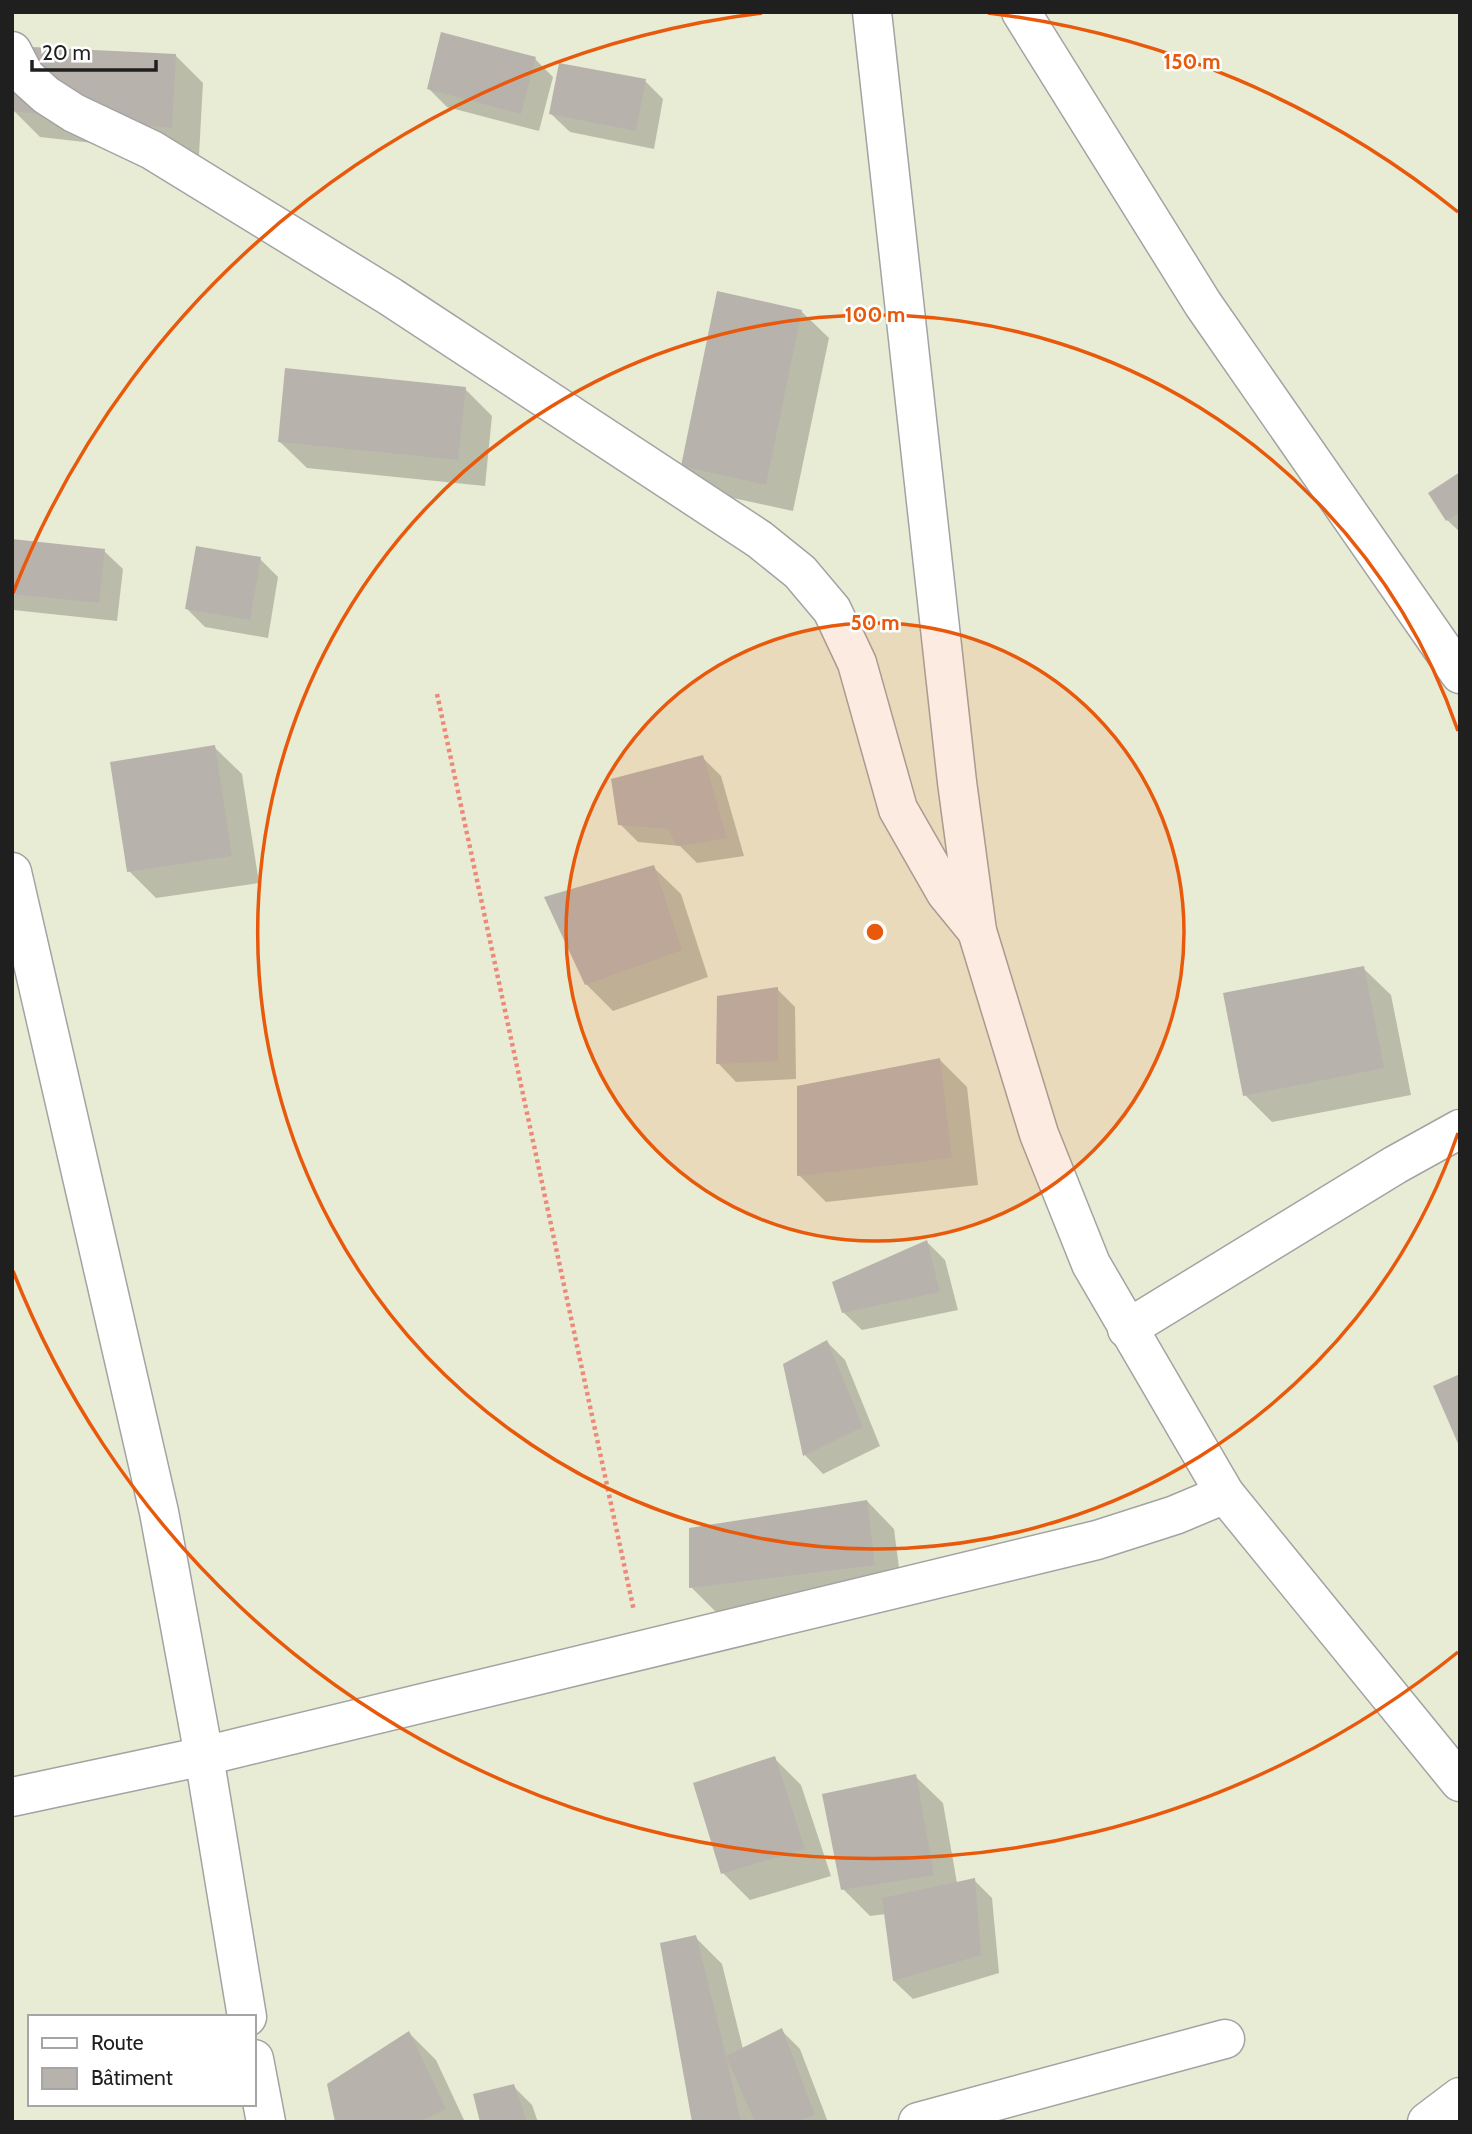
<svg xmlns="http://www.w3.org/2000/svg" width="1472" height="2134" font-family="Cabin,sans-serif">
<rect width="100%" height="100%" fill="#efede7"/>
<!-- farmland -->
<path fill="#e9ecd4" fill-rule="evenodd" d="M12,12h1448v2110h-1448zM30,2017h224v87h-224z"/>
<!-- shadow -->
<g fill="#0003">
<path d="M175,55l28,28 -4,72 -159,-18 -27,-27z"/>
<path d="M535,59l18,18 -14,54 -92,-24 -18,-18z"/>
<path d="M645,81l18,18 -9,50 -84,-17 -19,-18z"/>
<path d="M801,311l28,27 -36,173 -83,-18 -27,-27z"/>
<path d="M465,389l27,27 -7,70 -178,-18 -28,-27z"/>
<path d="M1460,474v58l-13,-12z"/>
<path d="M12,540l92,11 19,18 -6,52 -104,-11z"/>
<path d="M260,559l18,18 -10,61 -63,-11 -18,-18z"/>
<path d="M214,747l28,27 17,109 -103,15 -27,-27z"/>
<path d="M702,757l19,19 23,80 -47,7 -17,-17 -42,-4 -18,-18z"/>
<path d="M653,867l28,27 27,83 -95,34 -27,-27z"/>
<path d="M1363,968l28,27 20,100 -139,27 -27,-27z"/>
<path d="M777,989l18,18 1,72 -60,3 -18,-19z"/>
<path d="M940,1060l27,27 11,98 -152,17 -27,-27z"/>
<path d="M927,1242l18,18 13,50 -96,20 -19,-18z"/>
<path d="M827,1342l18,18 35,86 -57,28 -18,-19 -20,-90z"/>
<path d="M867,1501l27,28 8,62 -184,23 -27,-27z"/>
<path d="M774,1758l27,27 30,91 -81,24 -27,-27z"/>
<path d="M915,1776l28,27 14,80 17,-3 18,18 7,75 -86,26 -19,-18 -8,-67 -16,2 -27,-27z"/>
<path d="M695,1937l27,27 21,85 39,-18 18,18 28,73h-134z"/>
<path d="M409,2033l27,27 29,62h-128z"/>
<path d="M513,2086l19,19 6,17h-56z"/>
</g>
<!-- building -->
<g fill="#b8b2ac">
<path d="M441,32l95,25 -15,57 -94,-25z"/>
<path d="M12,46l164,8 -4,74 -160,-17z"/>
<path d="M559,63l87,16 -10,52 -87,-17z"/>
<path d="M717,291l85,19 -36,175 -85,-19z"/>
<path d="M285,368l181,19 -8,73 -180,-18z"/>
<path d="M1460,472v40l-14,9 -18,-28z"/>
<path d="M12,539l93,10 -6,54 -87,-9z"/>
<path d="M196,546l65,11 -11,63 -65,-11z"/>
<path d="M215,745l17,111 -105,16 -17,-110z"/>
<path d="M703,755l24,83 -50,8 -9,-17 -50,-4 -7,-46z"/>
<path d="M654,865l28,85 -97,35 -41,-88z"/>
<path d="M1364,966l20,102 -141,28 -20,-103z"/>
<path d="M778,987v74l-62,3 1,-68z"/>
<path d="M940,1058l12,100 -155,18v-90z"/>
<path d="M927,1240l13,52 -98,21 -10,-31z"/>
<path d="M827,1340l36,87 -60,29 -20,-92z"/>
<path d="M1460,1374v74l-27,-62z"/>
<path d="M867,1500l8,65 -186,23v-60z"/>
<path d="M775,1756l30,93 -84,25 -28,-91z"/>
<path d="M916,1774l18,101 -93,15 -19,-96z"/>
<path d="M975,1878l6,77 -88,26 -11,-83z"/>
<path d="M696,1935l30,121 15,66h-49l-32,-179z"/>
<path d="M782,2028l33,87 -20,7h-40l-29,-66z"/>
<path d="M409,2031l37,78 -27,13h-84l-8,-38z"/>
<path d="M514,2084l13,38h-47l-7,-28z"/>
</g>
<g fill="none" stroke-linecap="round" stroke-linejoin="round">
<defs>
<g id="minor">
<path d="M1021,12l182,292 257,370"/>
<path d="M12,51l13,25 21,19 28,18 78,37 239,147 368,242 41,33 32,38 25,53 41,146 48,84 31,38"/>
<path d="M12,872l147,640 45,244 43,261"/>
<path d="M1127,1329l268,-164 65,-36"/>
<path d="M12,1797l192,-41 893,-216 78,-25 50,-21"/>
<path d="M254,2059l12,63"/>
<path d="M918,2122l307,-83"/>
<path d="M1427,2122l33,-25"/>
</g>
<path id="tertiary" d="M872,12l85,770 20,149 62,203 52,130 134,230 235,288"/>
</defs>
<!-- minor casing -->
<use href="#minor" stroke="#a3a3a3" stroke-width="41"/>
<!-- tertiary casing -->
<use href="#tertiary" stroke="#a3a3a3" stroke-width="41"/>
<!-- path -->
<path stroke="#ed8979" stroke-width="4.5" stroke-dasharray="3.5 3.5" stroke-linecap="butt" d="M437,694l197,917"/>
<!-- minor -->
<use href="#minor" stroke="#fff" stroke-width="38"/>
<!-- tertiary -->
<use href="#tertiary" stroke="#fff" stroke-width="38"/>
</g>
<!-- distance rings -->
<circle cx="875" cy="932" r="309" fill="#e8590c" fill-opacity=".12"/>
<g fill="none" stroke="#e8590c" stroke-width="3.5">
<circle cx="875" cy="932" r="309"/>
<path d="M1458 1133A617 617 0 1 1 1458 731"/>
<path d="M1458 1652A926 926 0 0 1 13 1271M13 593A926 926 0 0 1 762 13M988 13A926 926 0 0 1 1458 212"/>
</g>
<circle cx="875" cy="932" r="10" fill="#e8590c" stroke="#fff" stroke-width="3.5"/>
<g font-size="21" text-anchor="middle" font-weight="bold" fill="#e8590c" stroke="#fff" stroke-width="5" stroke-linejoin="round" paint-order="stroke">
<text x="1192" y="69">150 m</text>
<text x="875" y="322">100 m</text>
<text x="875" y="630">50 m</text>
</g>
<!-- border -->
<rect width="1472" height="2134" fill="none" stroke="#1f1f1f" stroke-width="28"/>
<!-- legend -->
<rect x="28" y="2015" width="228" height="91" fill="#ffffff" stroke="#a5a5a5" stroke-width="2"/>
<rect x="42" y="2038" width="35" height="10" fill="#ffffff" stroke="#a5a5a5" stroke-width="2"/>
<text x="91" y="2050" font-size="21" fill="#1f1f1f">Route</text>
<rect x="42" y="2068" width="35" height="21" fill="#b8b2ac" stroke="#a5a5a5" stroke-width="2"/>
<text x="91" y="2085" font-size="21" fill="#1f1f1f">Bâtiment</text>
<!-- scale -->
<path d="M32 60v10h124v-10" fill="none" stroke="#1f1f1f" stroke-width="3.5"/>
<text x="42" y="60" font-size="21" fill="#1f1f1f" stroke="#ffffff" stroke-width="5" paint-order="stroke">20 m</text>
</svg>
